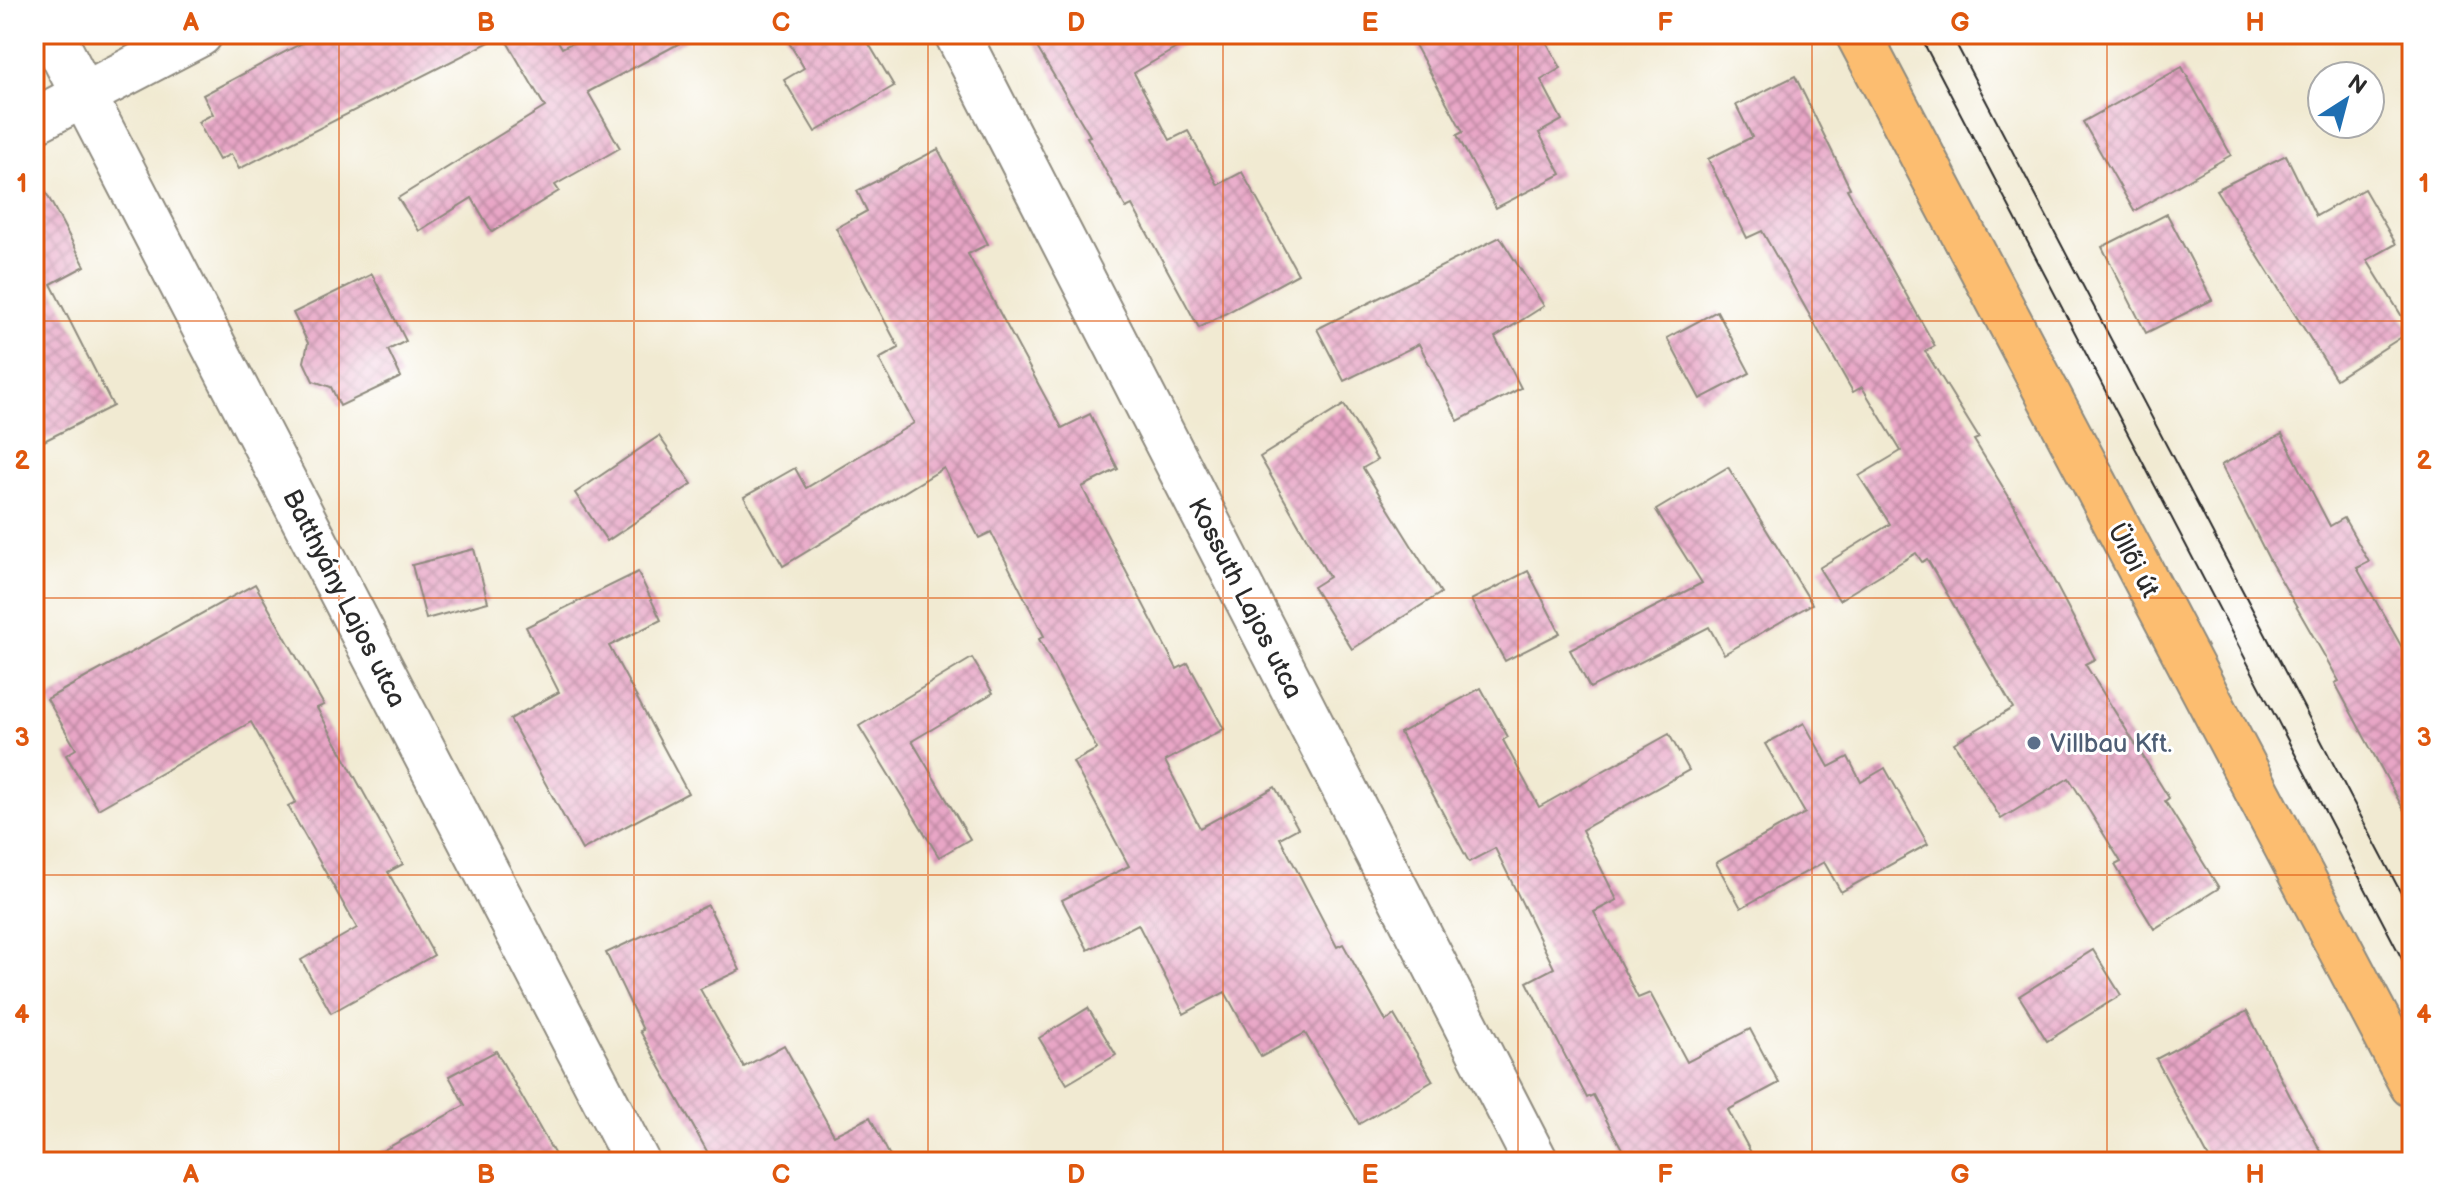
<svg xmlns="http://www.w3.org/2000/svg" width="2446" height="1196" font-family="'Balsamiq Sans',sans-serif">
<defs>
<pattern id="building-cross-hatch" width="8" height="8" patternUnits="userSpaceOnUse" patternTransform="scale(2)"><rect width="8" height="8" fill="#e8a6c6"/><path d="M0 0l8 8M0 8l8-8" fill="none" stroke="#bc87a1"/></pattern>
</defs>
<rect width="100%" height="100%" fill="#fff"/>
<filter id="ink" filterUnits="userSpaceOnUse"><feTurbulence type="fractalNoise" baseFrequency=".0125" numOctaves="2"/><feDisplacementMap in="SourceGraphic" scale="16" xChannelSelector="R" yChannelSelector="G"/><feConvolveMatrix kernelMatrix="1 2 1 2 8 2 1 2 1" color-interpolation-filters="sRGB"/></filter>
<filter id="wash" filterUnits="userSpaceOnUse"><feTurbulence type="fractalNoise" baseFrequency=".006" numOctaves="4" result="noise"/><feDisplacementMap in="SourceGraphic" scale="32" xChannelSelector="R" yChannelSelector="G"/><feGaussianBlur stdDeviation="1.8" result="paint"/><feColorMatrix in="noise" values="0 0 0 0 0 0 0 0 0 0 0 0 0 0 0 0 0 1.4 0 .05"/><feComposite in="paint" operator="in"/></filter>
<g filter="url(#wash)">
<rect width="100%" height="100%" fill="#f1ead2"/>
<g id="blocks">
<!-- building -->
<g fill="url(#building-cross-hatch)">
<path d="M319,34h235l8,14 28,-14h107l-109,58 32,56 -65,37 4,6 -67,41 -20,-34 -53,33 -21,-33 147,-91 -42,-72 -264,134 -8,-15 -12,6 -21,-38 15,-8 -10,-19z"/>
<path d="M784,34h79l31,52 -79,46 -31,-52 20,-12z"/>
<path d="M1029,34h171l-66,39 36,67 18,-9 30,54 24,-13 56,102 -99,54 -67,-123 -6,3 -39,-71 3,-1z"/>
<path d="M1409,34h133l19,34 -20,12 21,40 -23,13 22,41 -65,34 -39,-73 6,-3z"/>
<path d="M2182,67l49,88 -97,56 -51,-89z"/>
<path d="M1795,76l55,112 -3,1 88,157 -10,5 54,87 -5,2 40,65 81,154 -10,5 84,134 -4,3 54,87 -65,41 -39,-64 6,-3 -52,-84 -68,41 -47,-76 59,-35 -86,-149 -5,3 -6,-9 -77,47 -20,-32 71,-44 -31,-48 42,-25 -39,-64 -9,5 -91,-161 -15,7 -39,-79 44,-22 -16,-32z"/>
<path d="M938,149l50,95 -20,10 94,174 28,-14 28,55 -36,18 95,182 11,-6 36,66 -59,32 35,67 75,-41 23,41 -18,10 57,109 6,-3 43,77 8,-6 39,66 -74,43 -54,-91 -44,24 -36,-65 -41,22 -46,-90 -50,26 -26,-50 67,-34 -56,-104 24,-13 -58,-110 5,-3 -53,-104 -12,6 -35,-70 -161,98 -39,-69 51,-29 11,20 108,-65 -35,-64 20,-11 -63,-120 31,-17 -10,-20z"/>
<path d="M2286,155l30,61 48,-27 32,55 -29,16 44,71 -75,48 -120,-189z"/>
<path d="M34,170l51,96 -34,18 62,122 -79,40z"/>
<path d="M2167,214l45,86 -66,33 -44,-86z"/>
<path d="M1500,237l44,69 -49,31 26,51 -63,33 -39,-77 -75,37 -27,-52z"/>
<path d="M372,274l34,67 -18,9 13,27 -61,29 -9,-19 -18,-6 -9,-19 4,-19 -15,-30z"/>
<path d="M1717,311l33,62 -50,26 -33,-61z"/>
<path d="M1344,405l33,55 -14,8 78,125 -89,56 -39,-62 16,-10 -69,-120z"/>
<path d="M2282,434l48,92 14,-8 25,44 -12,6 55,97v160l-77,-142 4,-2 -69,-120 -49,-96z"/>
<path d="M659,436l33,48 -85,57 -32,-48z"/>
<path d="M1728,467l84,137 -88,50 -15,-27 -119,61 -20,-38 132,-67 -46,-73z"/>
<path d="M474,549l14,53 -62,17 -14,-54z"/>
<path d="M1528,571l32,62 -55,28 -34,-61z"/>
<path d="M638,572l23,48 -52,26 79,147 -106,57 -72,-131 49,-27 -33,-65z"/>
<path d="M255,584l69,121 -7,3 86,156 -15,8 46,83 -103,58 -30,-53 56,-32 -69,-122 8,-4 -45,-80 -153,87 -32,-54 10,-6 -29,-50z"/>
<path d="M972,658l21,35 -81,48 58,98 -31,18 -80,-131z"/>
<path d="M1481,688l27,49 -5,3 36,67 130,-73 20,36 -107,60 35,70 -23,12 44,86 12,-5 37,69 63,-33 29,54 -51,27 28,52h-127l-36,-67 -6,3 -60,-116 27,-14 -59,-120 -26,14 -69,-129z"/>
<path d="M1804,723l25,44 19,-10 13,25 24,-14 43,76 -87,48 -17,-30 -83,46 -25,-45 89,-50 -40,-69z"/>
<path d="M708,905l32,65 -40,19 44,78 40,-22 50,90 36,-18 23,45h-180l-73,-131 3,-1 -37,-77z"/>
<path d="M2093,950l28,45 -74,46 -28,-45z"/>
<path d="M1088,1008l28,47 -49,29 -28,-46z"/>
<path d="M2247,1011l43,85 37,66h-116l-55,-103z"/>
<path d="M496,1051l63,111h-197l103,-57 -16,-29z"/>
</g>
</g>
</g>
<g filter="url(#ink)">
<use href="#blocks" fill-opacity="0" stroke="#8e8a7e" stroke-width="2"/>
<g fill="none" stroke-linecap="round" stroke-linejoin="round">
<defs>
<g id="minor">
<path d="M52,34l585,1128"/>
<path d="M957,34l579,1128"/>
<path d="M34,121l166,-87"/>
</g>
<path id="major" d="M1858,34l554,1051"/>
</defs>
<!-- minor casing -->
<use href="#minor" stroke="#8e8a7e" stroke-width="48"/>
<!-- major casing -->
<use href="#major" stroke="#8e8a7e" stroke-width="48"/>
<!-- minor -->
<use href="#minor" stroke="#fff" stroke-width="44"/>
<!-- major -->
<use href="#major" stroke="#fcbd6f" stroke-width="44"/>
<!-- tram -->
<g stroke="#2b2b2b" stroke-width="2">
<path d="M1919,34l493,944"/>
<path d="M1951,34l461,880"/>
</g>
</g>
</g>
<!-- grid -->
<path fill="none" stroke="#df570e" stroke-width="2" stroke-opacity="0.55" d="M339,34v1128M634,34v1128M928,34v1128M1223,34v1128M1518,34v1128M1812,34v1128M2107,34v1128M34,321h2378M34,598h2378M34,875h2378"/>
<!-- markers -->
<circle fill="#5c6f8a" stroke="#fff" stroke-width="3" cx="2034" cy="743" r="8"/>
<g text-anchor="middle" stroke-width="6" stroke-linejoin="round" paint-order="stroke">
<!-- street labels -->
<g font-size="26" fill="#2b2b2b" stroke="#fff">
<text transform="translate(2134 560) rotate(62)" y="9">Üllői út</text>
<text transform="translate(345 598) rotate(63)" y="9">Batthyány Lajos utca</text>
<text transform="translate(1246 598) rotate(63)" y="9">Kossuth Lajos utca</text>
</g>
<!-- service labels -->
<g font-size="26" fill="#4e5e75" stroke="#fff" text-anchor="start">
<text x="2050" y="752">Villbau Kft.</text>
</g>
</g>
<!-- margin -->
<rect width="2446" height="1196" fill="none" stroke="#fff" stroke-width="88"/>
<!-- north arrow -->
<g transform="translate(2346 100) rotate(36)"><circle r="38" fill="#ffffff" stroke="#aaaaaa" stroke-width="2"/>
<path d="M0-6L14 30L0 20L-14 30Z" fill="#1f6fb2"/>
<text y="-12" font-size="22" font-weight="bold" text-anchor="middle" fill="#2b2b2b">N</text>
</g>
<rect x="44" y="44" width="2358" height="1108" fill="none" stroke="#df570e" stroke-width="3"/>
<g font-size="26" text-anchor="middle" font-weight="bold" fill="#df570e">
<text x="191" y="31">A</text>
<text x="486" y="31">B</text>
<text x="781" y="31">C</text>
<text x="1076" y="31">D</text>
<text x="1370" y="31">E</text>
<text x="1665" y="31">F</text>
<text x="1960" y="31">G</text>
<text x="2255" y="31">H</text>
<text x="22" y="192">1</text>
<text x="2424" y="192">1</text>
<text x="22" y="469">2</text>
<text x="2424" y="469">2</text>
<text x="22" y="746">3</text>
<text x="2424" y="746">3</text>
<text x="22" y="1023">4</text>
<text x="2424" y="1023">4</text>
<text x="191" y="1183">A</text>
<text x="486" y="1183">B</text>
<text x="781" y="1183">C</text>
<text x="1076" y="1183">D</text>
<text x="1370" y="1183">E</text>
<text x="1665" y="1183">F</text>
<text x="1960" y="1183">G</text>
<text x="2255" y="1183">H</text>
</g>
</svg>
